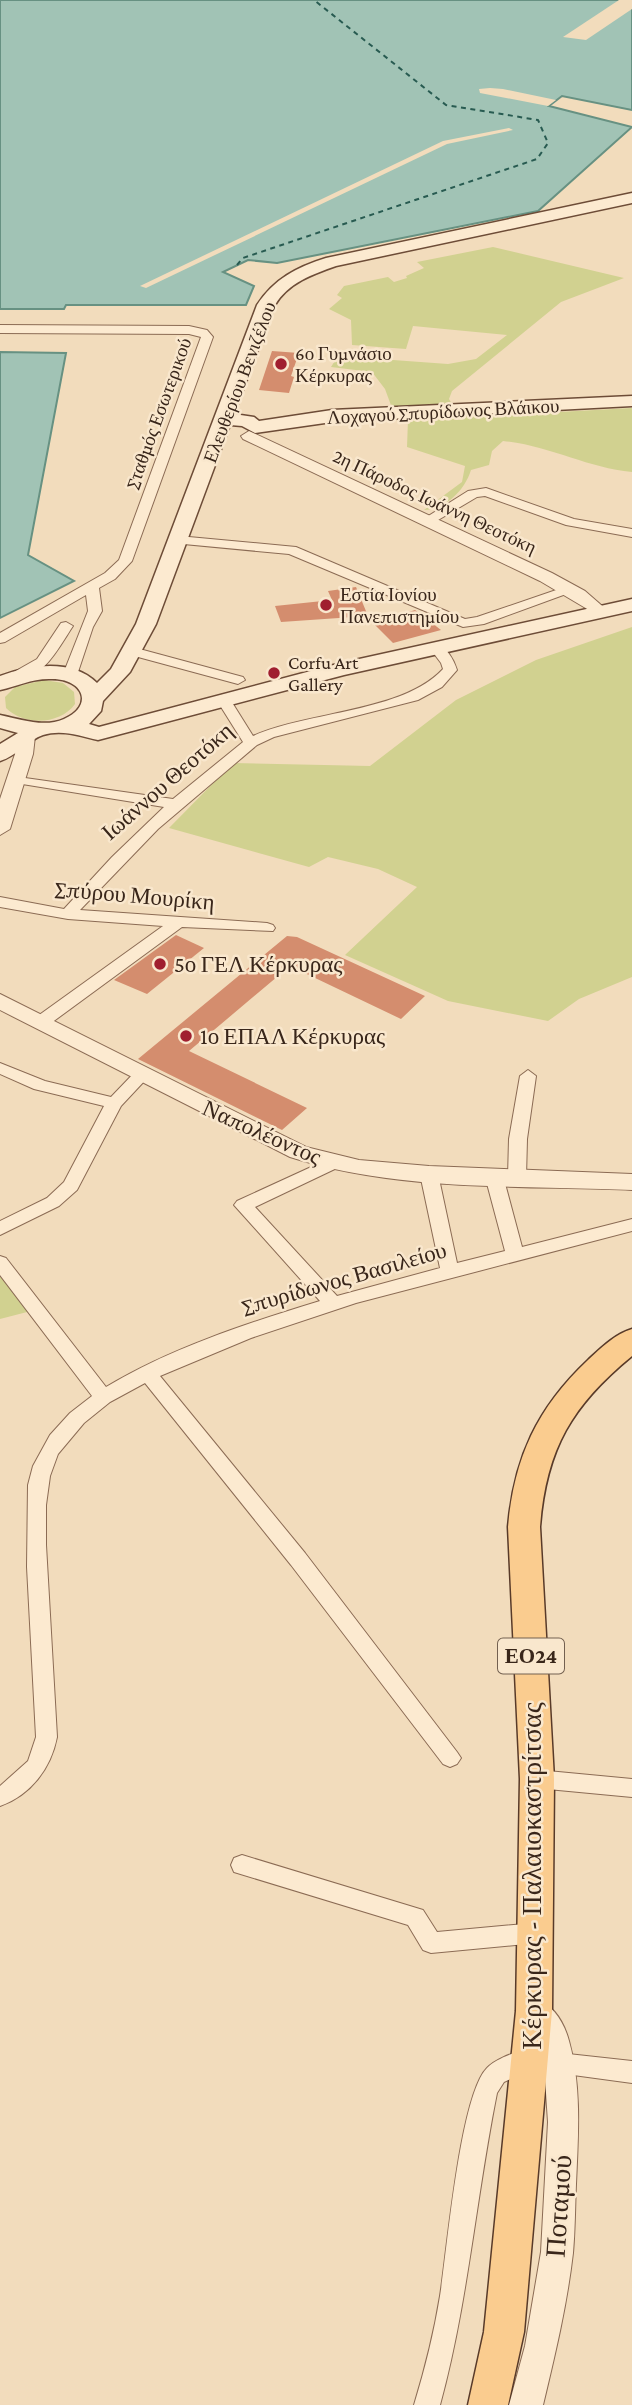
<svg xmlns="http://www.w3.org/2000/svg" width="632" height="2405" font-family="'Crimson Pro',serif">
<rect width="100%" height="100%" fill="#f2dcbc"/>
<!-- green -->
<g fill="#d1d190">
<path d="M493,247l131,31 -63,24 -109,89 -3,8 3,5 -60,4 -7,-19 -13,-17 -41,-5 7,-11 110,8 28,-5 31,-24 -94,-9 -7,23 -54,-4 -1,-25 -22,-11 13,-11 -5,-3 7,-9 44,-9 6,5 13,-4 -1,-2 18,-8 -7,-6z"/>
<path d="M632,408v64c-45,-4 -81,-26 -129,-31l-11,10 -3,14 -18,5c-6,20 -26,40 -47,40l38,-28 3,-16 -58,-19 1,-27z"/>
<path d="M632,627v350l-53,22 -31,22 -100,-20 -103,-46 72,-68 -39,-18 -50,-12 -19,10 -140,-39 64,-65 137,3 86,-66 80,-40z"/>
<path d="M44,680l19,3 11,9 1,12c-15,21 -51,22 -69,4l-1,-11 10,-10z"/>
<path d="M0,1275l31,36 -31,8z"/>
</g>
<!-- water -->
<g fill="#a1c3b5" stroke="#679182" stroke-width="2">
<path d="M0,0h632v110l-70,-14 -13,10 83,21 -94,84 -261,52 -29,-3 -25,12 31,14 -8,19h-180l-2,4h-64z"/>
<path d="M0,352l66,1 -38,202 46,26 -74,37z"/>
</g>
<!-- pier -->
<g fill="#f2dcbc">
<path d="M619,0h13v9l-46,31 -23,-3z"/>
<path d="M490,88l13,1 53,11 -8,6 -68,-13 -1,-4z"/>
<path d="M509,128l4,2 -66,14 -301,144 -6,-2 303,-145z"/>
</g>
<g fill="none" stroke-linecap="round" stroke-linejoin="round">
<!-- ferry -->
<path stroke="#285b51" stroke-width="2" stroke-dasharray="5 4.5" stroke-linecap="butt" d="M237,265l6,-7 294,-99 11,-16 -10,-23 -92,-15 -132,-105"/>
</g>
<!-- building -->
<g fill="#d48d6e">
<path d="M272,351l27,2 -8,23 3,1 -5,16 -30,-3z"/>
<path d="M356,587l12,29 -87,6 -6,-16 57,-6 -4,-9z"/>
<path d="M415,610l26,20 -48,13 -20,-20z"/>
<path d="M176,935l28,13 -57,46 -33,-14z"/>
<path d="M287,936l10,1 128,59 -24,23 -111,-53 -101,85 118,57 -25,22 -144,-71z"/>
</g>
<g fill="none" stroke-linecap="round" stroke-linejoin="round">
<defs>
<g id="minor">
<path d="M0,325l189,1 18,4 6,7 -81,224 -17,18 -16,9 3,23 -9,16 -15,45 -7,4 -7,-4 24,-61 -2,-16 -81,47 -5,1v-10l105,-60 14,-13 82,-223 -12,-3 -189,-1z"/>
<path d="M486,488l88,31 58,10v8l-66,-12 -81,-29 -8,1 -44,26 -5,1 -6,-4 46,-29z"/>
<path d="M178,536l118,11 169,72 12,-2 88,-30h10l2,3 -93,34 -21,3 -174,-73 -116,-11 -2,-3z"/>
<path d="M66,622l7,4c-13,19 -31,57 -59,52v-6l23,-13 24,-36z"/>
<path d="M436,643c10,3 18,17 21,27l-15,17 -24,13 -144,37 -17,8 -99,84 -78,81 187,13 6,2 2,3 -2,3 -91,-4 -135,99h-12l-2,-4 2,-4 128,-92 -95,-7 -68,-12v-10l64,12 48,-52 52,-50 -148,-24 -5,-1 -2,-3 2,-3 162,23 70,-57 -27,-43 2,-3h10l25,40c55,-25 149,-23 190,-67l-2,-6 -12,-16z"/>
<path d="M132,647l111,30 2,3 -7,4 -111,-30v-6z"/>
<path d="M0,1063l45,18 66,16 25,-26 6,-2 8,6 -29,31 -44,84 -18,16 -59,29v-14l47,-23 17,-16 40,-76 -70,-17 -34,-15z"/>
<path d="M528,1070l8,6 -9,63 -1,38 -9,6 -9,-6 1,-38 11,-63z"/>
<path d="M333,1157l6,2 3,4 -3,4 -84,40 82,89 103,-28 -20,-94 9,-6 9,6 19,89 48,-12 -20,-75 9,-6 9,6 19,71 110,-28v12l-276,72 -105,35 -91,38 145,177 152,199 4,6 -4,6 -7,3 -7,-3 -152,-199 -146,-182 -35,19 -26,21 -26,31 -8,22 -4,29v40l11,192c-6,31 -26,58 -57,69v-20l28,-25 8,-24 -9,-170 1,-82 5,-19 17,-31 20,-22 22,-17 -92,-121v-19l6,2 100,129c65,-39 142,-64 214,-86l-86,-96 3,-4z"/>
<path d="M537,1770l95,9v18l-95,-9 -8,-3 -3,-6 3,-6z"/>
<path d="M242,1855l181,55 14,22 99,-9 8,3 3,7 -3,7 -8,3 -105,10 -8,-3 -15,-25 -174,-53 -3,-7 3,-7z"/>
<path d="M530,2047l8,3 4,8 -4,8 -34,16 -7,11c-21,104 -29,210 -57,312h-26c11,-36 20,-72 26,-109 7,-44 20,-201 47,-228 9,-10 30,-16 43,-21z"/>
<path d="M559,2053l73,8v22l-81,-11 -4,-8 4,-8z"/>
</g>
<g id="tertiary">
<path d="M249,431l303,142 33,18 23,20 -9,5 -59,-35 -297,-142 -2,-3z"/>
<path d="M26,730l9,6 -2,18 -23,75 -10,6v-36l15,-45 2,-18z"/>
<path d="M0,994l306,153 53,13 70,6 203,8v16c-113,-5 -233,2 -342,-33l-290,-147z"/>
<path d="M534,1997c19,8 30,25 35,44 13,46 9,96 7,143 -1,23 -1,47 -3,69 -6,52 -18,102 -30,152h-34l16,-59 16,-94 7,-130 -4,-58 -5,-24 -20,-29 4,-10z"/>
</g>
<path id="secondary" d="M632,193v10l-296,63c-23,8 -48,17 -61,39l-41,109 20,3 5,4 73,-11 300,-14v10l-300,16 -77,11 -13,-7 -12,-1 -74,199 -26,48 -27,29 -2,10 -12,13 10,3 242,-64 291,-64v12l-288,64 -246,65c-18,-4 -36,-11 -55,-5 -15,5 -26,21 -43,26v-17l18,-11 -18,-5v-13c20,4 44,13 64,4 30,-13 20,-40 -12,-40 -19,-1 -34,7 -52,11v-14c30,-11 72,-18 97,7l14,-14 25,-45 121,-319c17,-26 40,-38 69,-47z"/>
<path id="primary" d="M632,1329v27c-60,49 -86,93 -92,171l14,252 -2,232 -28,321 -16,73h-40l16,-73 32,-321 4,-232 -12,-252c6,-69 29,-119 80,-167 13,-12 27,-26 44,-31z"/>
</defs>
<!-- minor casing -->
<use href="#minor" stroke="#8b6b54" stroke-width="2"/>
<!-- tertiary casing -->
<use href="#tertiary" stroke="#8b6b54" stroke-width="2"/>
<!-- secondary casing -->
<use href="#secondary" stroke="#6d4c37" stroke-width="3"/>
<!-- primary casing -->
<use href="#primary" stroke="#583a29" stroke-width="3"/>
<!-- minor -->
<use href="#minor" fill="#fcead0" fill-rule="evenodd"/>
<!-- tertiary -->
<use href="#tertiary" fill="#fcead0" fill-rule="evenodd"/>
<!-- secondary -->
<use href="#secondary" fill="#fcead0" fill-rule="evenodd"/>
<!-- primary -->
<use href="#primary" fill="#facc8f" fill-rule="evenodd"/>
</g>
<!-- markers -->
<g fill="#a01e2f" stroke="#f9e7cd" stroke-width="2.5">
<circle cx="281" cy="364" r="7"/>
<circle cx="326" cy="605" r="7"/>
<circle cx="274" cy="673" r="7"/>
<circle cx="160" cy="964" r="7"/>
<circle cx="186" cy="1036" r="7"/>
</g>
<g text-anchor="middle" stroke-width="5" stroke-linejoin="round" paint-order="stroke">
<!-- far-poi labels -->
<g font-size="19" fill="#39261a" stroke="#f9e7cd" text-anchor="start">
<text x="295" y="360">6ο Γυμνάσιο<tspan x="295" dy="22">Κέρκυρας</tspan></text>
<text x="340" y="601">Εστία Ιονίου<tspan x="340" dy="22">Πανεπιστημίου</tspan></text>
<text x="288" y="669">Corfu Art<tspan x="288" dy="22">Gallery</tspan></text>
</g>
<!-- far-street labels -->
<g font-size="19" fill="#39261a" stroke="#f9e7cd">
<text transform="translate(239 382) rotate(-69)" y="7">Ελευθερίου Βενιζέλου</text>
<text transform="translate(443 411) rotate(-3)" y="7">Λοχαγού Σπυρίδωνος Βλάικου</text>
<text transform="translate(158 413) rotate(-70)" y="7">Σταθμός Εσωτερικού</text>
<text transform="translate(435 501) rotate(25)" y="7">2η Πάροδος Ιωάννη Θεοτόκη</text>
</g>
<!-- shield labels -->
<rect fill="#f9e7cd" stroke="#736050" stroke-width="2" x="498" y="1638.5" width="66" height="35" rx="5"/>
<g font-size="21" font-weight="bold" fill="#39261a">
<text x="531" y="1663">ΕΟ24</text>
</g>
<!-- street labels -->
<g font-size="23" fill="#39261a" stroke="#f9e7cd">
<text transform="translate(167 781) rotate(-41)" y="8">Ιωάννου Θεοτόκη</text>
<text transform="translate(135 895) rotate(5)" y="8">Σπύρου Μουρίκη</text>
<text transform="translate(262 1132) rotate(24)" y="8">Ναπολέοντος</text>
<text transform="translate(344 1278) rotate(-16)" y="8">Σπυρίδωνος Βασιλείου</text>
</g>
<!-- poi labels -->
<g font-size="23" fill="#39261a" stroke="#f9e7cd" text-anchor="start">
<text x="174" y="972">5ο ΓΕΛ Κέρκυρας</text>
<text x="200" y="1044">1ο ΕΠΑΛ Κέρκυρας</text>
</g>
<!-- near-street labels -->
<g font-size="28" fill="#39261a" stroke="#f9e7cd">
<text transform="translate(531 1876) rotate(-90)" y="10">Κέρκυρας - Παλαιοκαστρίτσας</text>
<text transform="translate(558 2206) rotate(-86)" y="10">Ποταμού</text>
</g>
</g>
</svg>
